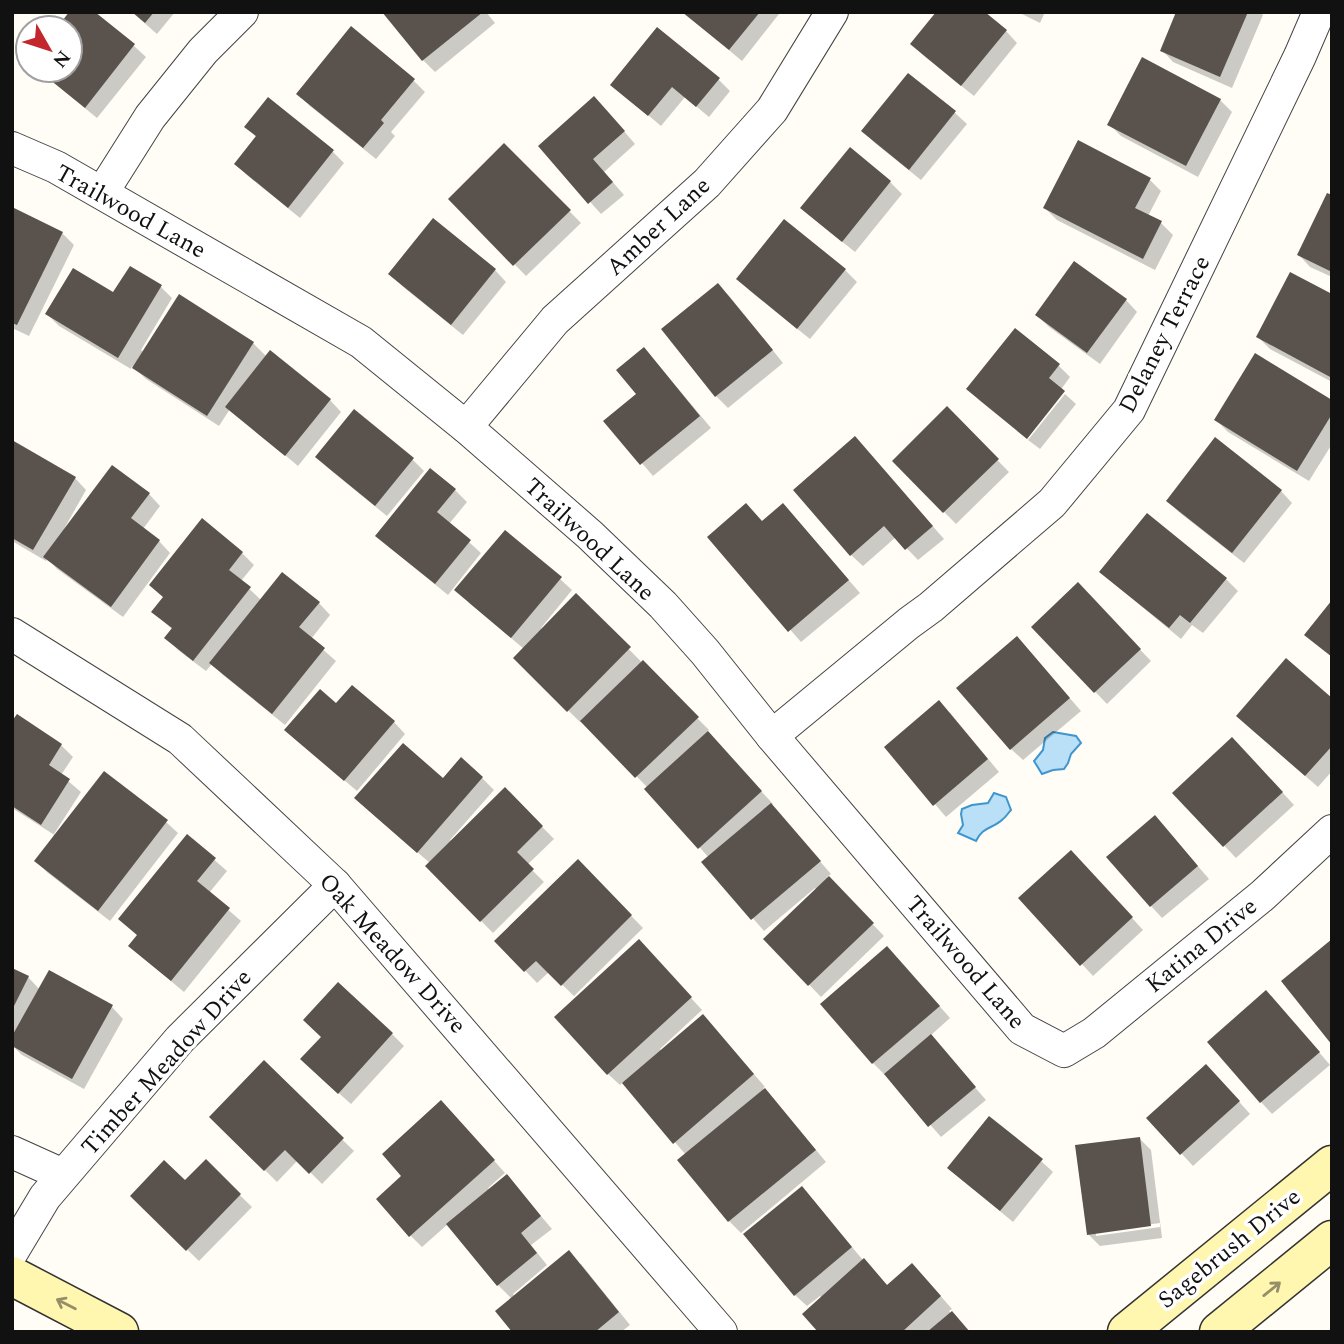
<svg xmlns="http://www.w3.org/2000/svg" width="1344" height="1344" font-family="Spectral,serif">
  <rect width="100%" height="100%" fill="#fffdf5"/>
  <!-- water -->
  <g fill="#b9e0f7" stroke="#3f96cf" stroke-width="2">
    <polygon points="1053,732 1076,736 1081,743 1071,754 1068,763 1064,769 1053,770 1042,774 1034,761 1043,750 1045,738"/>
    <path d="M994,793L1006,797L1011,810C1008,813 1006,817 1003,819C993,829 983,826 976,841L958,833L963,825L961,814L962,809L972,805L988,803Z"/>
  </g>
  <!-- shadow -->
  <g fill="#0003" fill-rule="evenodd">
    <polygon points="93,12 134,46 146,57 97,118 38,70 70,70 70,28 59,28"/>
    <polygon points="132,12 175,12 157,34"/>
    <polygon points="384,12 486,12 495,23 435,72 423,60"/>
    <polygon points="683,12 777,12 779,14 742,61"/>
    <polygon points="1018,12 1045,12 1040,23"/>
    <polygon points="1178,12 1260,12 1263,15 1232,88 1173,62 1162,50"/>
    <polygon points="1006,31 1017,43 974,96 924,56 912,44"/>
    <polygon points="909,75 955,113 967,124 921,180 875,143 863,131"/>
    <polygon points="718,79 730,91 709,117 685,97 661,126 613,85"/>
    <polygon points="413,80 425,92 391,132 395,136 376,159 310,106 298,94"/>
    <polygon points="268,99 333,152 344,163 300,218 248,176 236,164 257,138 246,126"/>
    <polygon points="1220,100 1232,112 1198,177 1121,136 1109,124"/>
    <polygon points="606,110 635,144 604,172 624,195 601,214 540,146"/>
    <polygon points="504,145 581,223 526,276 450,199"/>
    <polygon points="850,149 890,182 902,194 855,252 814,219"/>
    <polygon points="1149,179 1161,191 1148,216 1161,223 1173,235 1155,270 1057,220 1045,208"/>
    <polygon points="1332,197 1332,277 1310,267 1299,255"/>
    <polygon points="12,209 62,233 74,245 29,336 12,328"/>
    <polygon points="495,270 506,282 463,335 402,286 390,274"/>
    <polygon points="845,270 857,282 810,339 750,291 738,279"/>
    <polygon points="718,285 730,297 783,363 728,408 716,396"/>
    <polygon points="160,286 172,298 141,350 144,352 253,343 267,357 330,400 341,412 298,466 230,409 219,426 146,379 132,366 131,369 59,326 47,314 114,295"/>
    <polygon points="1332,296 1332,382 1270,349 1258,337"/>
    <polygon points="1126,300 1137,312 1100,364 1049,327 1037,315"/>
    <polygon points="644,349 655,361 711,428 653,476 606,421 638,394"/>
    <polygon points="1059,366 1070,377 1026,438 980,401 968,389"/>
    <polygon points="1065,394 1076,404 1040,449 1028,440"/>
    <polygon points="1332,402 1332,444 1309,481 1228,432 1216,420"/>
    <polygon points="947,409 1009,472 956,524 894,461"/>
    <polygon points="12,442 75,478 86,490 64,529 66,530 149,494 160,506 143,529 159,541 170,553 123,617 57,569 47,558 46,561 12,541"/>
    <polygon points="866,450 944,539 918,560 896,537 863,566 851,555"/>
    <polygon points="317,457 412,459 424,471 387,516 329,469"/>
    <polygon points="455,490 467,502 449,524 481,553 448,595 389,547"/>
    <polygon points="1281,491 1292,503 1244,563 1180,513 1168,501"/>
    <polygon points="794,517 860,593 801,642 709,537 762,523"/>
    <polygon points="242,553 254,565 241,581 261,600 319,603 330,615 311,639 336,661 285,725 223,675 212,664 206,671 178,650 167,638 173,630 153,612"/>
    <polygon points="560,579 572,590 541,628 543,630 576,596 709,730 707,732 773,804 771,805 831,874 827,877 884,936 821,997 765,939 817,890 815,888 764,931 704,862 709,858 648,788 582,721 580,722 515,658 524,649 468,602"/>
    <polygon points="1226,579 1238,591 1203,633 1192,625 1181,639 1113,583"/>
    <polygon points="1078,585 1151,661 1107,704 1033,627"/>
    <polygon points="1028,650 1081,711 1023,760 1011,749"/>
    <polygon points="1332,700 1332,771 1318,787 1250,728"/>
    <polygon points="939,702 951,714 999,772 946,817 886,747"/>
    <polygon points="336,705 394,722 405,734 357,791 298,741"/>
    <polygon points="17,716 61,745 73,757 61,775 81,792 54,834 56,835 166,822 178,833 110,921 48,873 36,861 56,836 12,808 12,724"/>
    <polygon points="1244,751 1294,805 1236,858 1174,793"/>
    <polygon points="482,778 494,790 450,840 452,842 505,789 554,839 527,865 544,882 493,933 427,866 430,863 368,810 443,780"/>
    <polygon points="1166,829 1209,879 1162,918 1151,906"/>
    <polygon points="187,836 227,871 209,893 241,921 184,992 142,957 130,946 138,936 120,919"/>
    <polygon points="578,861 643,928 574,996 549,972 537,983 497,941"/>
    <polygon points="1083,864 1143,930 1093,976 1021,898"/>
    <polygon points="650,953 702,1010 660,1049 662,1051 714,1028 765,1087 763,1088 776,1102 826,1162 741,1233 729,1221 679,1161 686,1155 623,1082 620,1085 608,1074"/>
    <polygon points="899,960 950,1018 930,1036 986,1100 941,1137 886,1074 885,1075 873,1063 822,1004"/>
    <polygon points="12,970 28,977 40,990 112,1007 123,1019 84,1089 22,1055 12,1045"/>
    <polygon points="1278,1004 1330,1065 1272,1114 1261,1102"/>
    <polygon points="392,1034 404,1046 351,1104 314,1071 323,1037"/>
    <polygon points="264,1063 354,1151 322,1184 298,1160 277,1182 211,1117"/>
    <polygon points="1218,1078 1250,1114 1193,1166 1149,1118"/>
    <polygon points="453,1114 505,1173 488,1188 490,1190 518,1189 552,1229 531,1245 547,1265 513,1294 515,1297 581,1264 630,1325 621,1332 514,1332 512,1299 498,1285 448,1224 422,1247 410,1235 404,1176"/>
    <path d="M1139,1138L1151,1150L1162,1238L1100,1246L1089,1235ZM1160,1223V1227L1096,1236V1232Z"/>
    <polygon points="1041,1161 1053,1172 1013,1222 961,1179 949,1168"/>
    <polygon points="206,1162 252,1207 199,1261 132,1196 185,1182"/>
    <polygon points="813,1200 862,1259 888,1286 924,1277 952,1309 949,1311 969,1332 820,1332 822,1298 820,1296 807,1306 795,1295"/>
  </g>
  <!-- building -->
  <g fill="#5a524d">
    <polygon points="69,12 95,12 135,44 85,108 38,70 70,70 70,28 57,28"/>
    <polygon points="132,12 154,12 145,23"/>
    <polygon points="382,12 483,12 422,61"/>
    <polygon points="682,12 760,12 729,50"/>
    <polygon points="936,12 985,12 1007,30 961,86 910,44"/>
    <polygon points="1176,12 1248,12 1220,77 1160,51"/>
    <polygon points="351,26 415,79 381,120 384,123 363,148 296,94"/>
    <polygon points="657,27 720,78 696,107 672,87 648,116 610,85"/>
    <polygon points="1142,57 1221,99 1186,166 1107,125"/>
    <polygon points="908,73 956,111 909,170 861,131"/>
    <polygon points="594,96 625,131 593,159 613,182 588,204 538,146"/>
    <polygon points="268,97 334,150 288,208 234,164 256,136 244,127"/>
    <polygon points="1078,140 1151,178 1135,208 1162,221 1143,259 1043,208"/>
    <polygon points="504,143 571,210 513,266 448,199"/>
    <polygon points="850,147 891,181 842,242 800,208"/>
    <polygon points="1327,193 1332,195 1332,272 1297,255"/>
    <polygon points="12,207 63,232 17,325 12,323"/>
    <polygon points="433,218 496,269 451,325 388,274"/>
    <polygon points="784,219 846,269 797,329 736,279"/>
    <polygon points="1074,261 1127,299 1087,353 1035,315"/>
    <polygon points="130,266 162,285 118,358 45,314 73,268 113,292"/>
    <polygon points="1290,272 1332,294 1332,378 1256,337"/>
    <polygon points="718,283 773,350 715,397 661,329"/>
    <polygon points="179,294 254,342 207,416 132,368"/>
    <polygon points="1015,328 1060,364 1049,378 1065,391 1027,439 966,389"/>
    <polygon points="644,347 700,416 640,465 603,421 636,394 616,370"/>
    <polygon points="270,350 331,399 285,456 225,407"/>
    <polygon points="1255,353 1332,400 1332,414 1297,471 1214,420"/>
    <polygon points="947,406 999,459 943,513 892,461"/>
    <polygon points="354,409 414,458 375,506 315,457"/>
    <polygon points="855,436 933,526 905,550 884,526 850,556 793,490"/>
    <polygon points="1215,437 1282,490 1232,553 1166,501"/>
    <polygon points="12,440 76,477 33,550 12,538"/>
    <polygon points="112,465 150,493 131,518 160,540 111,607 43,557"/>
    <polygon points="430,468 456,489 437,512 471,540 435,584 375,536"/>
    <polygon points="746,503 762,521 783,503 849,580 788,632 707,537"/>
    <polygon points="1147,513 1227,578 1190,623 1180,615 1169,628 1099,572"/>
    <polygon points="202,518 243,552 229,570 251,587 193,661 164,638 172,628 151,612 163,597 149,585"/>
    <polygon points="505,530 562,577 511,638 454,590"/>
    <polygon points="282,572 320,602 299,627 325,648 272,714 209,663"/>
    <polygon points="1078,582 1141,649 1094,693 1031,627"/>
    <polygon points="576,593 631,647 567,712 513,658"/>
    <polygon points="1332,600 1332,657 1304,635"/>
    <polygon points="1017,636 1070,698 1010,750 956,688"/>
    <polygon points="1286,658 1332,698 1332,746 1305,776 1236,716"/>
    <polygon points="643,660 699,717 635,778 580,721"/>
    <polygon points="352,685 395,721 344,781 284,730 320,689 336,703"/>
    <polygon points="939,700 988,759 933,806 884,747"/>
    <polygon points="17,714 62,744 49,765 70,779 41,825 12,806 12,721"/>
    <polygon points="708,731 762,791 698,849 644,789"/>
    <polygon points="1232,737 1283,792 1223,847 1172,793"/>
    <polygon points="403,743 443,778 461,757 483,777 417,853 354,798"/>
    <polygon points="104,771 168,820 98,911 34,861"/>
    <polygon points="505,787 543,826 517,852 534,869 480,922 425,866"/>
    <polygon points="771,803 821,861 751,920 701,862"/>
    <polygon points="1155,815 1198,866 1150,907 1106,857"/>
    <polygon points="187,834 216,858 197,881 230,908 171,981 128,946 137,935 118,919"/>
    <polygon points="1071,850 1133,917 1080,966 1018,898"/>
    <polygon points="578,859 632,915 561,986 536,961 524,972 494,941"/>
    <polygon points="829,876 874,923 808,986 763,939"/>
    <polygon points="639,939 692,997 607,1075 554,1017"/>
    <polygon points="1332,939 1332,1045 1281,981"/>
    <polygon points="887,946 940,1006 872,1064 820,1004"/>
    <polygon points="12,968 29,976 12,1010"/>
    <polygon points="49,970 113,1005 72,1079 12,1046 12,1036"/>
    <polygon points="338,982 393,1033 338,1094 300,1059 321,1037 303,1020"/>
    <polygon points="1266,990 1320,1052 1260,1103 1207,1042"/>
    <polygon points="703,1014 754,1074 673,1144 622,1083"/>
    <polygon points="931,1034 976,1087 928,1127 884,1074"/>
    <polygon points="264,1060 344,1138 309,1174 285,1150 264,1171 209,1117"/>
    <polygon points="1206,1064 1240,1101 1180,1155 1146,1118"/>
    <polygon points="765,1088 816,1150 728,1222 677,1160"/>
    <polygon points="441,1100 495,1160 409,1237 376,1199 401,1176 382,1154"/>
    <polygon points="989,1116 1043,1159 1000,1211 947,1168"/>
    <polygon points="1140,1137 1151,1226 1087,1235 1075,1145"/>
    <polygon points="206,1159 241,1194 186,1251 130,1196 164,1160 185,1180"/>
    <polygon points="507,1174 541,1216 521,1233 537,1253 497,1286 446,1224"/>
    <polygon points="802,1186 852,1247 794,1296 743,1234"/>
    <polygon points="569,1250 619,1312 595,1332 512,1332 495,1311"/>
    <polygon points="864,1258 887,1285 912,1263 941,1296 902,1332 818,1332 802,1314"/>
    <polygon points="952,1311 970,1332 927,1332"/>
  </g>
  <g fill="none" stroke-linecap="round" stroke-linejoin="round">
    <!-- street casing -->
    <g stroke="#444" stroke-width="34">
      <g id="street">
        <polyline points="12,148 56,167 361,342 466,427 590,535 663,605 705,652 772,736 1022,1029 1064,1051 1094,1033 1262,896 1332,831"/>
        <polyline points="102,193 150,117 203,51 242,12"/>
        <polyline points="466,427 555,320 707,183 772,110 832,12"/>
        <polyline points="12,634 180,739 335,885 721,1332"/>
        <polyline points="772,736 909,623 931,607 1052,503 1129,410 1300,56 1319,12"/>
        <polyline points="12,1152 63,1175"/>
        <polyline points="12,1252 45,1197 180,1039 335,885"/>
      </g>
    </g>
    <!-- secondary casing -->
    <g stroke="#333" stroke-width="41">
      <g id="secondary">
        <polyline points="12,1276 119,1332"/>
        <polyline points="1127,1332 1332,1165"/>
        <polyline points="1219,1332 1332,1240"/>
      </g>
    </g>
    <!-- street -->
    <use href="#street" stroke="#fff" stroke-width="32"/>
    <!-- secondary -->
    <use href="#secondary" stroke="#fff6b0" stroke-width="38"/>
  </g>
  <!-- one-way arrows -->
  <defs><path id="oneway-shaft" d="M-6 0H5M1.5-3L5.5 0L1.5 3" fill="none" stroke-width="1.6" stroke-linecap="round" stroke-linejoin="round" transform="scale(1.75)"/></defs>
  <g stroke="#948f68">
    <use href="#oneway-shaft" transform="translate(1272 1289) rotate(-39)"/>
    <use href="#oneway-shaft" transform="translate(66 1304) rotate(-153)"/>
  </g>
  <g text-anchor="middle" stroke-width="7" stroke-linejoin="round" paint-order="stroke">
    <!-- street labels -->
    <g font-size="24" fill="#111" stroke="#fff">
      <text transform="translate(131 211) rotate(29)" y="8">Trailwood Lane</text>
      <text transform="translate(658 226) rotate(-43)" y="8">Amber Lane</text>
      <text transform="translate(1164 334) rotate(-63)" y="8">Delaney Terrace</text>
      <text transform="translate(590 539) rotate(43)" y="8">Trailwood Lane</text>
      <text transform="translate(1201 945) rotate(-39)" y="8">Katina Drive</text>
      <text transform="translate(393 953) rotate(48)" y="8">Oak Meadow Drive</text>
      <text transform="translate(966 962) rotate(49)" y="8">Trailwood Lane</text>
      <text transform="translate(166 1062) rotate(-48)" y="8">Timber Meadow Drive</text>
      <text transform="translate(1229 1248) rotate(-39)" y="8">Sagebrush Drive</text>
    </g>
  </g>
  <!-- border -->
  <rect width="1344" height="1344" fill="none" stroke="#111111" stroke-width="28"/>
  <!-- north arrow -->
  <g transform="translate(49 49) rotate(129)"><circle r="33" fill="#ffffff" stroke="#a0a0a0" stroke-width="2"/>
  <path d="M0-5L12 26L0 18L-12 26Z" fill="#c4262e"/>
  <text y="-10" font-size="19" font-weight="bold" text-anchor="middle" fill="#111111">N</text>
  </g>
</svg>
